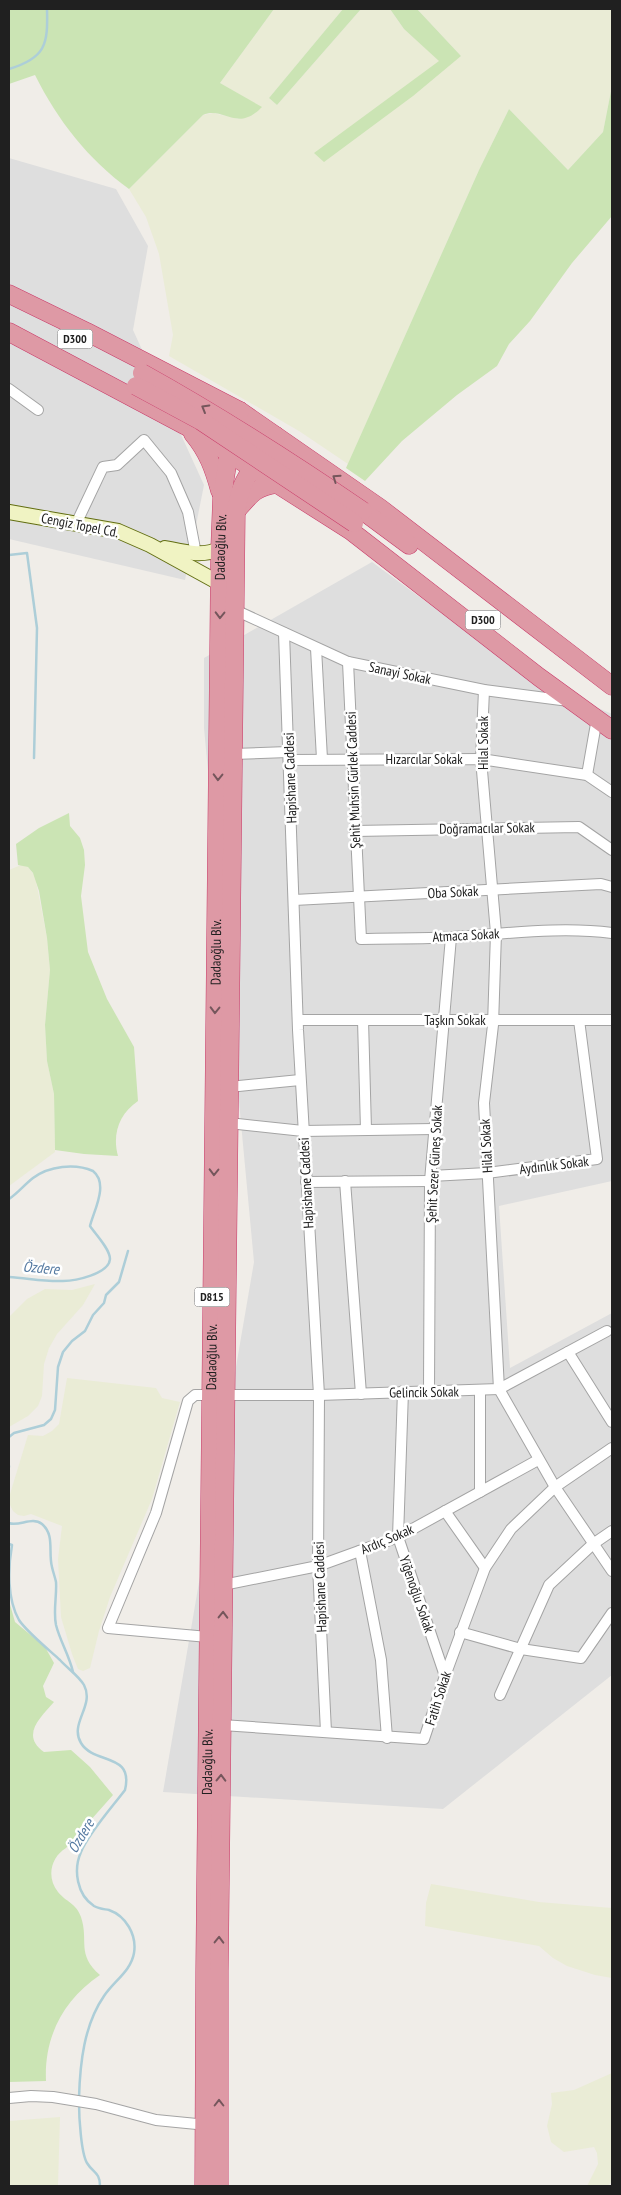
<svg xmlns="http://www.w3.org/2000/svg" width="621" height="2195" font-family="'PT Sans Narrow',sans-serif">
  <rect width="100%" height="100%" fill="#f0ede8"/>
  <!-- residential -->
  <g fill="#dedede">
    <polygon points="9,158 116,189 148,246 133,330 204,485 185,580 9,539"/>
    <polygon points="372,562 533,680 612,714 612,1181 499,1206 510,1368 612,1313 612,1675 443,1809 163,1792 254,1262 204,728 204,658"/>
  </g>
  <!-- farmland -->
  <g fill="#eaecd6">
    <polygon points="274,9 343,9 269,98 277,105 361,9 390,9 404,29 440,61 315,153 461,56 417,9 612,9 612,86 603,132 568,170 509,109 479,170 348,464 299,431 169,356 173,335 159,254 146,217 129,189 203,115 213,113 239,119 254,114 261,107 220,83"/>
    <polygon points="21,865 28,867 35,876 47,938 50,970 45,1025 47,1061 54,1094 55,1152 9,1186 9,870"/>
    <polygon points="95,1284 83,1305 57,1334 49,1348 44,1364 42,1396 38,1406 28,1416 9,1427 9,1317 27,1299 45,1289 72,1290"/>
    <polygon points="67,1378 156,1388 162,1398 180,1402 152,1499 110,1597 99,1631 90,1668 83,1671 78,1669 72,1654 61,1617 58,1559 62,1526 31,1514 24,1516 18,1515 13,1511 10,1505 10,1494 28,1435 43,1436 52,1431 59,1424"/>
    <polygon points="431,1884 539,1902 612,1908 612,1978 595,1975 567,1966 553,1958 539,1946 425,1926 426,1903"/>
    <polygon points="612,2073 612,2182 607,2186 587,2186 598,2164 597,2153 594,2147 564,2152 551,2142 547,2126 552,2104 551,2093 574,2090"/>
    <polygon points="60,2117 58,2186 9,2186 9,2121"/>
  </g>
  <!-- grass -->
  <g fill="#cbe4b4">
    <path d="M9,9H274L220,83L262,107C237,133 223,106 203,115L129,189C88,159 58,121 35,75L9,84Z"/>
    <polygon points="343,9 361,9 277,105 269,98"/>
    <polygon points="390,9 417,9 461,56 413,96 324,162 314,153 439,61 404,29"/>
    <polygon points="612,86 612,216 572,263 530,321 509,344 497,366 457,395 402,441 365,481 346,468 479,170 509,109 568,170 603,132"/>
    <path d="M69,813L70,826L80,838L84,850L85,865L81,896L88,952L107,999L134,1047L138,1101C119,1114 112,1134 118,1156L84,1154L55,1150L54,1094L47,1061L45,1025L50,970L47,938L39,891L33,873L28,867L18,865L16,844L39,828Z"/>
    <path d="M9,1601L15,1622L45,1647L54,1663L43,1686L46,1697L54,1702C41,1717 20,1735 44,1752L71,1750L90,1767L113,1795L66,1848C51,1857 46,1877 58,1892C66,1902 76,1903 81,1917C89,1941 76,1954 100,1975C63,2000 44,2037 46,2081L9,2082Z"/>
  </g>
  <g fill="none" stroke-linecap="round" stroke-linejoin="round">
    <!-- stream -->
    <g stroke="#adced8" stroke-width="2.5">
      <path d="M9,69C46,58 48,44 47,9"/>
      <polyline points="9,555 27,553 37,628 34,758"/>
      <path d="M9,1199C18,1193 24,1185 33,1178C49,1166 75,1163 93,1171C109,1184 94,1210 90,1226C96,1235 110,1249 110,1259C109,1274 75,1281 63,1281C45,1282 27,1278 9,1277"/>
      <polyline points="9,1437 14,1433 44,1425 51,1419 55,1410 58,1367 63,1352 72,1341 85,1331 93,1315 104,1303 106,1295 119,1282 128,1251"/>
      <polyline points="9,1466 9,1467"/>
      <path d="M9,1523C19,1527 32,1516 42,1524C55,1535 48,1552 52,1567C53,1572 55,1577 56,1582C57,1596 53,1611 56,1625C60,1641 69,1655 73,1672"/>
      <path d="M9,1544L12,1545C8,1568 7,1599 19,1620C26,1631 49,1650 60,1660C67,1668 79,1676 84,1685C95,1706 69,1723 81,1743C94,1765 134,1752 125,1790C113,1806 88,1834 81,1852C73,1870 77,1895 94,1906C99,1909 104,1909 109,1910C126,1916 137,1935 134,1953C131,1971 114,1981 104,1996C84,2025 80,2063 79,2098"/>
      <path d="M79,2103C79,2116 81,2153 87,2163C93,2173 100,2172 100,2186"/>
    </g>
    <!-- street casing -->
    <g stroke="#a4a4a4" stroke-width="12">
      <g id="street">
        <polyline points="9,389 38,410"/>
        <polyline points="76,524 103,467 117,465 144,440 171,473 188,512 196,554"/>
        <polyline points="235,610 348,662 484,690 569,701"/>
        <polyline points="284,633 298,1030 319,1395 318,1566 326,1732"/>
        <polyline points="316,648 322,759"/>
        <path d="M348,662L361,939C391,938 422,939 453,937C505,934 560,926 612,933"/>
        <polyline points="484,690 481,759 496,933 493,1025 484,1103 499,1389 555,1487 612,1571"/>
        <polyline points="233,754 288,752"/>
        <polyline points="290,760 481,759 587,775 612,792"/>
        <polyline points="587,775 597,718"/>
        <polyline points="355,831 579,827 612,850"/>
        <polyline points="294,900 601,884 612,887"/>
        <polyline points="298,1020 612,1020"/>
        <polyline points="363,1020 366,1130"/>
        <polyline points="229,1087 300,1080"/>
        <polyline points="229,1123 303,1131 434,1129"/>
        <polyline points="431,1176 487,1173 597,1159 579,1020"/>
        <polyline points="345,1181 361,1394"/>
        <polyline points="306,1182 430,1181"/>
        <polyline points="568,1352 612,1422"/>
        <polyline points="429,1390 430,1181 451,937"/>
        <polyline points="403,1391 398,1537 445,1676"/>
        <polyline points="480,1391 480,1492"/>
        <polyline points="226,1395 319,1395 499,1389 607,1331"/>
        <polyline points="445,1511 485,1568"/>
        <polyline points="360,1551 381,1660 387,1738"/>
        <polyline points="223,1585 318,1566 398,1537 538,1460"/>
        <polyline points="460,1632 521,1649 581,1658 612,1613"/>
        <polyline points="208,1637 108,1628 156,1513 188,1401 195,1395 211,1395"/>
        <polyline points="500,1695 549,1585 593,1544 612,1531"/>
        <polyline points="222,1725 424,1739 445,1676 485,1568 511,1529 555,1487 612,1448"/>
        <polyline points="9,2098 31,2096 53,2097 96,2104 156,2120 207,2125"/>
      </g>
    </g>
    <!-- secondary casing -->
    <g stroke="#626e11" stroke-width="16">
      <g id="secondary">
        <polyline points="9,512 118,531 150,545 221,584"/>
        <path d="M165,548C185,552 201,557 220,549"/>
      </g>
    </g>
    <!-- highway casing -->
    <g stroke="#c93a69" stroke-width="19">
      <g id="highway">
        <polyline points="9,294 87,332 240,411 380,508 612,686"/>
        <polyline points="9,332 186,426 351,531 539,677 612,730"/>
        <path d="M193,434C208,452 214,469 220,491"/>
        <path d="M238,509C251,494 257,486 277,484"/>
        <polyline points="363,511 409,545"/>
        <path id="s1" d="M204,2186L205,1969L220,549L222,497L229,453L230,430L240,411"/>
        <path d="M219,2186V1972L236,511C238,503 239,494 242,487C249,468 266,453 276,436"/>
      </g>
    </g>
    <!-- street -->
    <use href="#street" stroke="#fff" stroke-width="10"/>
    <!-- secondary -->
    <use href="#secondary" stroke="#f0f3c3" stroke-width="14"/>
    <!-- highway -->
    <use href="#highway" stroke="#de99a5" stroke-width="18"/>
    <!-- highway-bridge casing -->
    <g stroke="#c93a69" stroke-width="19" stroke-linecap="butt">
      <g id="highway-bridge">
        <path d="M142,373C218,415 291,462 363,511"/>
        <polyline points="136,386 201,421 354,523"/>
      </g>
    </g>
    <!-- highway-bridge -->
    <use href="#highway-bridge" stroke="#de99a5" stroke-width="18"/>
  </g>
  <!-- one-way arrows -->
  <defs><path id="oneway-chevron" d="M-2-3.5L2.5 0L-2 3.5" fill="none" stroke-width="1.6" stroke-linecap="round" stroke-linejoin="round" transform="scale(1.25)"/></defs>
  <g stroke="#75565c">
    <use href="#oneway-chevron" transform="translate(205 408) rotate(-150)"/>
    <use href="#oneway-chevron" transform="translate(336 478) rotate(-145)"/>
    <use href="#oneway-chevron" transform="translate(220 615) rotate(91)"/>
    <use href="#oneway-chevron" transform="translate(218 777) rotate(91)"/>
    <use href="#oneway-chevron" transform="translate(215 1010) rotate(91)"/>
    <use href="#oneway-chevron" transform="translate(214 1172) rotate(91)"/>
    <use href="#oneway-chevron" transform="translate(223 1615) rotate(-89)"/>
    <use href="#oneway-chevron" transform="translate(221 1778) rotate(-89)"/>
    <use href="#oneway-chevron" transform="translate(219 1940) rotate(-89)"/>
    <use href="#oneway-chevron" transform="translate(219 2103) rotate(-90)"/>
  </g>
  <g text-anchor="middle" stroke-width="5" stroke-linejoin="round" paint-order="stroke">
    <!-- shield labels -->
    <g fill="#fff" stroke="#636363" stroke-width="1">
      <rect x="57.5" y="329.5" width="35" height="19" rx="4"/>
      <rect x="465.5" y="610.5" width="35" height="19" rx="4"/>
      <rect x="194.5" y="1287.5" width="35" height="19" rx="4"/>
    </g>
    <g font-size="12" font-weight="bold" fill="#202020">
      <text x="75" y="343">D300</text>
      <text x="483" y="624">D300</text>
      <text x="212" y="1301">D815</text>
    </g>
    <!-- street labels -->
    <g font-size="14" fill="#202020" stroke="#fff">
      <text transform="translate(80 525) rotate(11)" y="5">Cengiz Topel Cd.</text>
      <text dy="5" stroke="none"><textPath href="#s1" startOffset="1639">Dadaoğlu Blv.</textPath></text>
      <text transform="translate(400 673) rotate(12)" y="5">Sanayi Sokak</text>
      <text transform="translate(483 743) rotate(-90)" y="5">Hilal Sokak</text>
      <text x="424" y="764">Hızarcılar Sokak</text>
      <text transform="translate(290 778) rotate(-92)" y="5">Hapishane Caddesi</text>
      <text transform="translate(353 780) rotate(-92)" y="5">Şehit Muhsin Gürlek Caddesi</text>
      <text transform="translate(487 828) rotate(-1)" y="5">Doğramacılar Sokak</text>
      <text transform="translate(453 892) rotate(-3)" y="5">Oba Sokak</text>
      <text transform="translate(466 935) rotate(-3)" y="5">Atmaca Sokak</text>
      <text dy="5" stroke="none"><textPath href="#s1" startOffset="1234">Dadaoğlu Blv.</textPath></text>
      <text x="455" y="1025">Taşkın Sokak</text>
      <text transform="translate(486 1146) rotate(-93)" y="5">Hilal Sokak</text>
      <text transform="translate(434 1164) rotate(-87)" y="5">Şehit Sezer Güneş Sokak</text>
      <text transform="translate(554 1165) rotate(-7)" y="5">Aydınlık Sokak</text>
      <text transform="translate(306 1183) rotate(-93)" y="5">Hapishane Caddesi</text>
      <text dy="5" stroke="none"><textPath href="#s1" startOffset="829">Dadaoğlu Blv.</textPath></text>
      <text transform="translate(424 1392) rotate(-1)" y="5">Gelincik Sokak</text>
      <text transform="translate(387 1539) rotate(-23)" y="5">Ardıç Sokak</text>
      <text transform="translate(320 1587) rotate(-92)" y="5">Hapishane Caddesi</text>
      <text transform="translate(417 1594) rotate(71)" y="5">Yiğenoğlu Sokak</text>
      <text transform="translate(438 1698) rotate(-72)" y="5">Fatih Sokak</text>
      <text dy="5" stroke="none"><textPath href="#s1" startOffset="424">Dadaoğlu Blv.</textPath></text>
    </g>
    <!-- water labels -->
    <g font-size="15" font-style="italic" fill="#5378a0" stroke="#fff">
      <text transform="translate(41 1268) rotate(5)" y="5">Özdere</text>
      <text transform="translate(81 1836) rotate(-59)" y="5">Özdere</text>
    </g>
  </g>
  <!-- border -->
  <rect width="621" height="2195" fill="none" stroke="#202020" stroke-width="20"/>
</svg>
